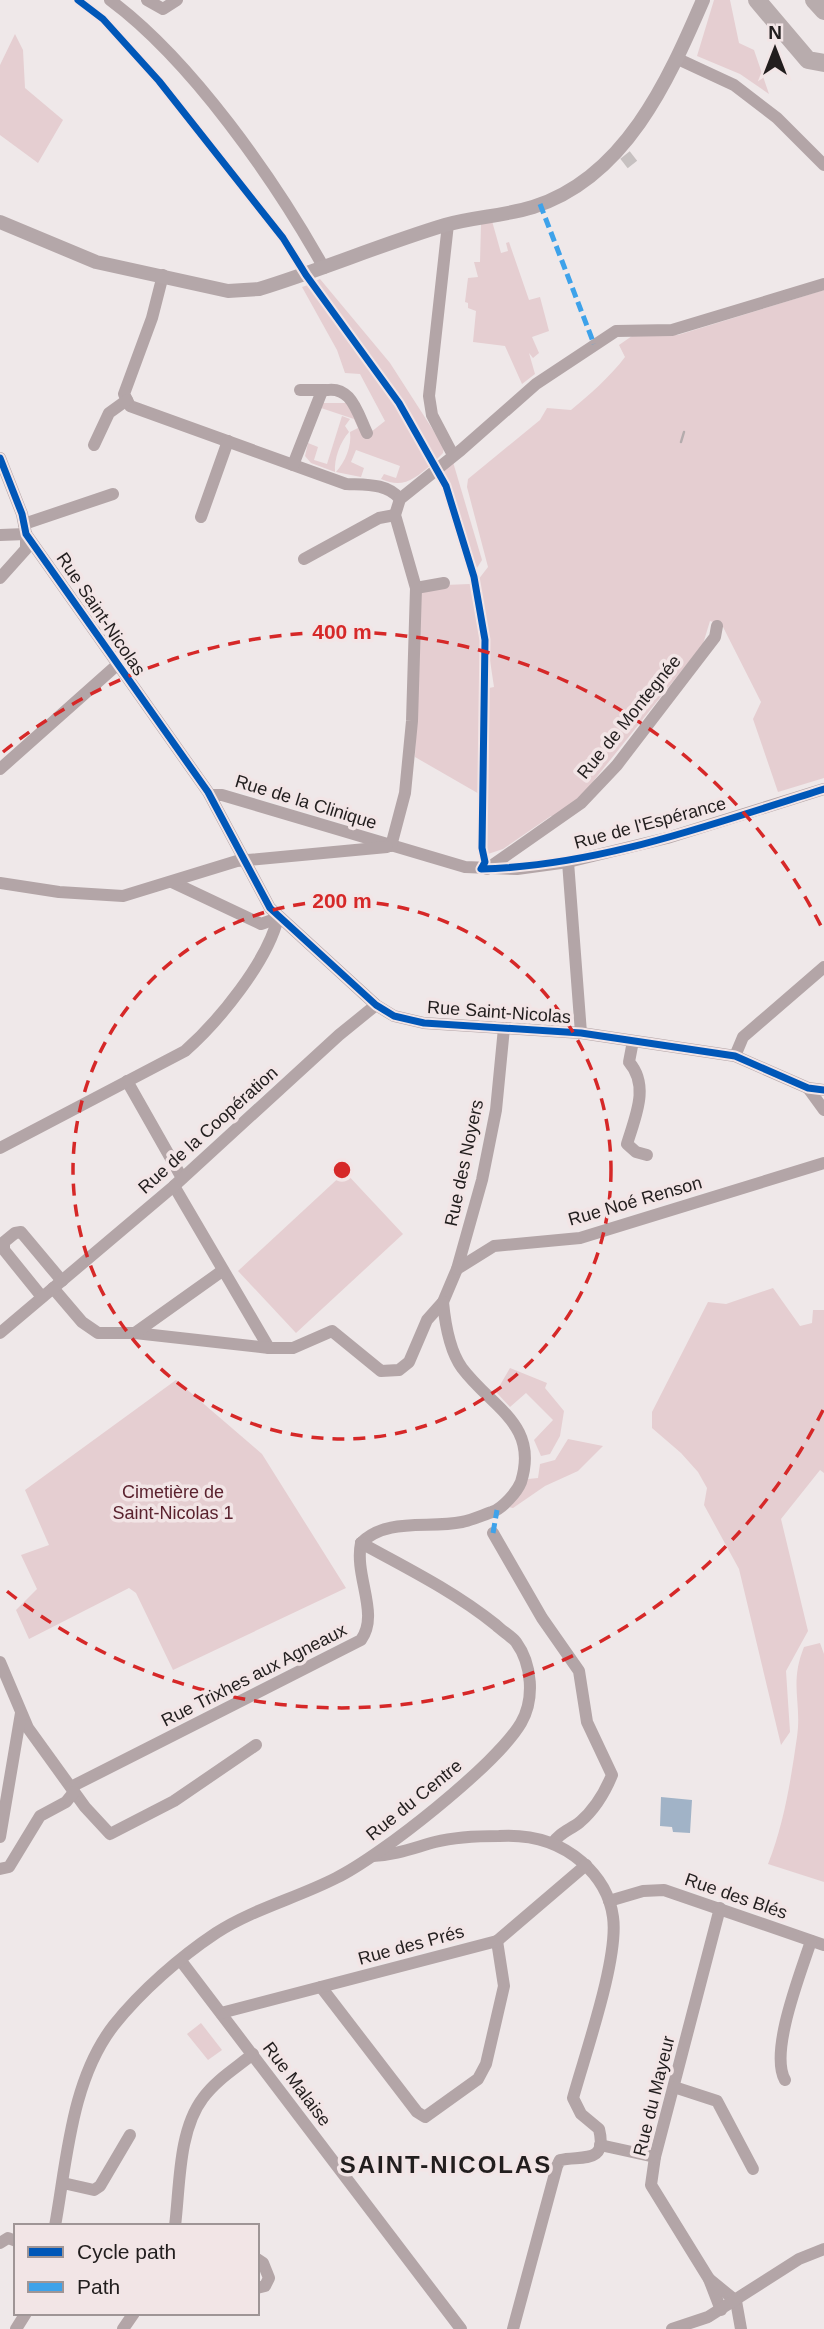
<svg xmlns="http://www.w3.org/2000/svg" width="824" height="2329" font-family="Arial,sans-serif">
  <rect width="100%" height="100%" fill="#efe8e9"/>
  <!-- green -->
  <g fill="#e5ced1">
    <polygon points="714,0 730,0 739,43 754,50 769,94 740,74 697,56"/>
    <polygon points="15,34 23,50 25,88 63,120 38,163 0,135 0,65"/>
    <polygon points="492,221 501,253 508,251 506,243 509,242 529,300 540,297 549,331 532,337 539,353 533,358 529,353 535,374 522,384 505,346 473,342 476,311 468,308 468,303 465,302 468,278 478,277 474,262 480,262 481,224"/>
    <polygon points="320,279 390,363 444,447 443,453 436,460 395,391 313,282"/>
    <path d="M308,285L380,381L431,465C414,479 403,489 381,479L384,474L396,478L400,466L356,450L351,462L364,468L361,477L336,472C345,462 352,446 350,432L358,428L354,419L321,408L323,403H346L371,432L385,421L360,374L345,373L337,350L302,287Z"/>
    <path d="M824,290V778L778,792L753,719L761,702L722,625L710,621L703,644L587,789L559,816H551L503,849L488,854L484,844L489,688L494,687L478,580L488,567L467,487L468,479L540,420L547,408L571,410C589,395 610,377 625,357L619,345L632,336L678,335Z"/>
    <path d="M342,416L350,419L345,426L349,432C340,442 334,459 335,472L311,463L305,456L308,443L318,447L314,460L327,464Z"/>
    <polygon points="453,462 482,560 477,568 442,473"/>
    <polygon points="470,584 482,652 481,795 415,757 421,593 445,585"/>
    <polygon points="345,1172 403,1234 296,1333 238,1271"/>
    <polygon points="773,1288 800,1326 812,1323 813,1310 824,1310 824,1473 820,1470 781,1519 808,1631 786,1671 790,1732 781,1745 739,1569 704,1505 707,1488 698,1472 681,1453 652,1428 652,1412 708,1302 726,1304"/>
    <polygon points="510,1368 547,1383 545,1388 564,1411 560,1436 550,1454 541,1456 534,1440 553,1420 526,1393 510,1407 496,1392"/>
    <polygon points="176,1380 262,1454 346,1588 173,1670 136,1593 129,1588 29,1639 16,1610 37,1589 21,1555 49,1545 25,1490"/>
    <polygon points="568,1439 603,1446 578,1471 545,1486 513,1508 508,1507 528,1479 538,1478 540,1464 555,1460"/>
    <path d="M820,1643L824,1654V1882L768,1864C784,1824 791,1779 797,1737C802,1702 789,1684 804,1647Z"/>
    <polygon points="201,2023 222,2050 208,2060 187,2034"/>
  </g>
  <!-- water -->
  <polygon fill="#a1b3c7" points="661,1797 692,1800 690,1833 673,1832 672,1827 660,1826"/>
  <g fill="none" stroke-linecap="round" stroke-linejoin="round">
    <!-- minor-tunnel -->
    <polyline stroke="#c6c0c0" stroke-width="12" stroke-dasharray="12 6" stroke-linecap="butt" points="625,155 636,169"/>
    <!-- minor -->
    <g stroke="#b3a5a7" stroke-width="12">
      <path d="M110,0C191,60 275,180 324,268"/>
      <polyline points="147,0 163,9 177,0"/>
      <polyline points="678,59 734,85 777,118 824,165"/>
      <polyline points="448,224 429,396 432,415 453,455"/>
      <path d="M163,275L152,318L124,394L130,406L346,484C366,485 387,483 400,499"/>
      <polyline points="300,390 326,390"/>
      <polyline points="94,445 109,413 127,400"/>
      <polyline points="0,458 22,514 26,534 208,792 270,908 376,1005 394,1016 424,1023 581,1033 735,1056 808,1088 824,1090"/>
      <path d="M293,465L322,391C351,383 357,412 367,433"/>
      <polyline points="201,517 228,441"/>
      <polyline points="24,524 113,494"/>
      <polyline points="0,535 26,534"/>
      <polyline points="304,559 379,518 395,515"/>
      <polyline points="0,578 26,549 26,534"/>
      <polyline points="416,588 444,583"/>
      <polyline points="0,769 117,665"/>
      <polyline points="210,795 222,795 465,867 517,869 568,862 667,838 824,789"/>
      <polyline points="391,846 405,793 412,721 416,588 395,515 400,499 461,450 536,384 616,331 672,330 824,284"/>
      <polyline points="568,862 581,1033"/>
      <polyline points="487,869 581,803 617,765 715,637 717,626"/>
      <polyline points="172,882 261,924 278,918"/>
      <polyline points="0,883 59,892 123,896 237,861 387,847"/>
      <path d="M633,1041L629,1062C650,1086 635,1117 627,1144L636,1152L647,1155"/>
      <polyline points="735,1056 743,1037 824,967"/>
      <polyline points="127,1081 182,1178"/>
      <polyline points="808,1088 824,1110"/>
      <path d="M0,1148L185,1051C219,1021 267,962 278,918"/>
      <polyline points="174,1186 269,1348 293,1348 332,1331 381,1371 399,1370 409,1362 427,1320 443,1302 457,1269 482,1180 496,1110 504,1028"/>
      <polyline points="457,1269 494,1246 580,1238 824,1163"/>
      <polyline points="53,1288 82,1322 98,1333 135,1333 269,1348"/>
      <polyline points="42,1297 4,1250 4,1242 15,1233 21,1232 62,1281"/>
      <polyline points="0,1333 174,1186 339,1035 376,1005"/>
      <polyline points="135,1333 222,1271"/>
      <path d="M493,1533L542,1618L579,1671L587,1722L612,1775C605,1792 594,1810 580,1822C570,1830 560,1832 553,1843"/>
      <path d="M361,1543C387,1517 428,1529 462,1522C472,1520 483,1515 492,1512C503,1508 517,1492 521,1482C539,1424 492,1408 462,1368C449,1350 445,1323 443,1302"/>
      <polyline points="0,1662 28,1728 85,1807 110,1834 174,1801 256,1745"/>
      <path d="M71,1787L361,1640C380,1614 354,1576 361,1543"/>
      <polyline points="0,1837 21,1713"/>
      <path d="M373,1856C396,1855 413,1848 435,1842C455,1837 479,1836 499,1836C531,1834 558,1841 582,1862C598,1876 610,1895 613,1917C619,1958 585,2054 573,2098L581,2114L599,2129C608,2165 581,2155 560,2160L557,2166L513,2329"/>
      <polyline points="0,1869 9,1867 40,1816 66,1802 74,1792"/>
      <polyline points="609,1901 643,1891 664,1890 824,1945"/>
      <polyline points="720,1908 655,2157 651,2185 709,2279 721,2310"/>
      <polyline points="181,1961 461,2329"/>
      <polyline points="321,1987 417,2112 425,2117 478,2079 486,2064 504,1986 497,1941"/>
      <polyline points="221,2013 497,1941 586,1865"/>
      <path d="M785,2080C769,2052 801,1972 811,1941"/>
      <polyline points="674,2087 717,2101 753,2169"/>
      <polyline points="600,2145 655,2157"/>
      <polyline points="63,2183 94,2190 100,2186 130,2135"/>
      <path d="M55,2226C67,2160 71,2080 114,2025C141,1991 180,1957 216,1933C253,1909 297,1898 336,1878C381,1856 497,1764 521,1723C535,1699 532,1664 516,1642C511,1636 502,1631 496,1625C455,1592 407,1568 361,1543"/>
      <path d="M175,2226C180,2186 178,2131 203,2098C216,2080 236,2068 253,2054"/>
      <polyline points="0,2243 8,2238 16,2241"/>
      <polyline points="257,2259 263,2263 269,2278 265,2286 257,2288"/>
      <polyline points="709,2279 736,2301 741,2329"/>
      <polyline points="16,2329 26,2313"/>
      <polyline points="123,2329 134,2313"/>
      <polyline points="672,2329 708,2317 799,2259 824,2249"/>
    </g>
    <!-- major -->
    <path stroke="#b4a7a9" stroke-width="14" d="M0,222L96,262L228,291L259,289C321,270 382,244 445,225C473,217 504,216 533,207C625,178 668,81 703,0"/>
    <!-- highway -->
    <g stroke="#b8acad" stroke-width="18">
      <polyline points="757,0 808,60 824,63"/>
      <polyline points="814,0 824,11"/>
    </g>
    <!-- rail -->
    <polyline stroke="#b4acad" stroke-width="2.5" points="681,442 684,432"/>
    <!-- quiet -->
    <g stroke="#3ea2ea" stroke-width="5" stroke-dasharray="10 5" stroke-linecap="butt">
      <polyline points="540,204 594,344"/>
      <polyline points="493,1533 497,1510"/>
    </g>
    <!-- cycleway casing -->
    <g stroke="#f2e5e6" stroke-width="11">
      <g id="cycleway">
        <path d="M78,0L103,19L159,81L283,238L306,275L399,403L446,486L474,577L485,640L482,848L485,862L481,869C599,866 712,824 824,789"/>
        <polyline points="0,458 22,514 26,534 208,792 270,908 376,1005 394,1016 424,1023 581,1033 735,1056 808,1088 824,1090"/>
      </g>
    </g>
    <!-- cycleway -->
    <use href="#cycleway" stroke="#0057b8" stroke-width="7"/>
  </g>
  <!-- distance rings -->
  <g fill="none" stroke="#d62828" stroke-width="3.5" stroke-dasharray="12 9">
    <circle cx="342" cy="1170" r="269"/>
    <path d="M823 1410A538 538 0 0 1 3 1588M3 752A538 538 0 0 1 823 930"/>
  </g>
  <g text-anchor="middle" stroke-width="7" stroke-linejoin="round" paint-order="stroke">
    <!-- street labels -->
    <g font-size="18" fill="#221e1e" stroke="#f2e5e6">
      <text transform="translate(101 614) rotate(56)" y="6">Rue Saint-Nicolas</text>
      <text transform="translate(629 717) rotate(-51)" y="6">Rue de Montegnée</text>
      <text transform="translate(306 802) rotate(17)" y="6">Rue de la Clinique</text>
      <text transform="translate(650 823) rotate(-15)" y="6">Rue de l'Espérance</text>
      <text transform="translate(499 1012) rotate(4)" y="6">Rue Saint-Nicolas</text>
      <text transform="translate(208 1130) rotate(-42)" y="6">Rue de la Coopération</text>
      <text transform="translate(464 1163) rotate(-78)" y="6">Rue des Noyers</text>
      <text transform="translate(635 1201) rotate(-16)" y="6">Rue Noé Renson</text>
      <text transform="translate(254 1675) rotate(-27)" y="6">Rue Trixhes aux Agneaux</text>
      <text transform="translate(414 1800) rotate(-39)" y="6">Rue du Centre</text>
      <text transform="translate(736 1896) rotate(19)" y="6">Rue des Blés</text>
      <text transform="translate(411 1945) rotate(-15)" y="6">Rue des Prés</text>
      <text transform="translate(297 2084) rotate(53)" y="6">Rue Malaise</text>
      <text transform="translate(654 2096) rotate(-76)" y="6">Rue du Mayeur</text>
    </g>
    <!-- park labels -->
    <g font-size="18" fill="#5a222e" stroke="#f2e5e6">
      <text x="173" y="1498">Cimetière de<tspan x="173" dy="21">Saint-Nicolas 1</tspan></text>
    </g>
    <!-- district labels -->
    <g font-size="24" font-weight="bold" letter-spacing="2" fill="#221e1e" stroke="#f2e5e6">
      <text x="446" y="2173">SAINT-NICOLAS</text>
    </g>
  </g>
  <circle cx="342" cy="1170" r="10" fill="#d62828" stroke="#f2e5e6" stroke-width="3.5"/>
  <g font-size="21" text-anchor="middle" font-weight="bold" fill="#d62828" stroke="#f2e5e6" stroke-width="7" stroke-linejoin="round" paint-order="stroke">
    <text x="342" y="639">400 m</text>
    <text x="342" y="908">200 m</text>
  </g>
  <!-- legend -->
  <rect x="14" y="2224" width="245" height="91" fill="#f2e5e6" stroke="#9f9596" stroke-width="2"/>
  <rect x="28" y="2247" width="35" height="10" fill="#0057b8" stroke="#9f9596" stroke-width="2"/>
  <text x="77" y="2259" font-size="21" fill="#221e1e">Cycle path</text>
  <rect x="28" y="2282" width="35" height="10" fill="#3ea2ea" stroke="#9f9596" stroke-width="2"/>
  <text x="77" y="2294" font-size="21" fill="#221e1e">Path</text>
  <!-- north arrow -->
  <g transform="translate(775 49)" stroke="#f2e5e6" stroke-width="5" paint-order="stroke">
  <path d="M0-5L12 26L0 18L-12 26Z" fill="#221e1e"/>
  <text y="-10" font-size="19" font-weight="bold" text-anchor="middle" fill="#221e1e">N</text>
  </g>
</svg>
